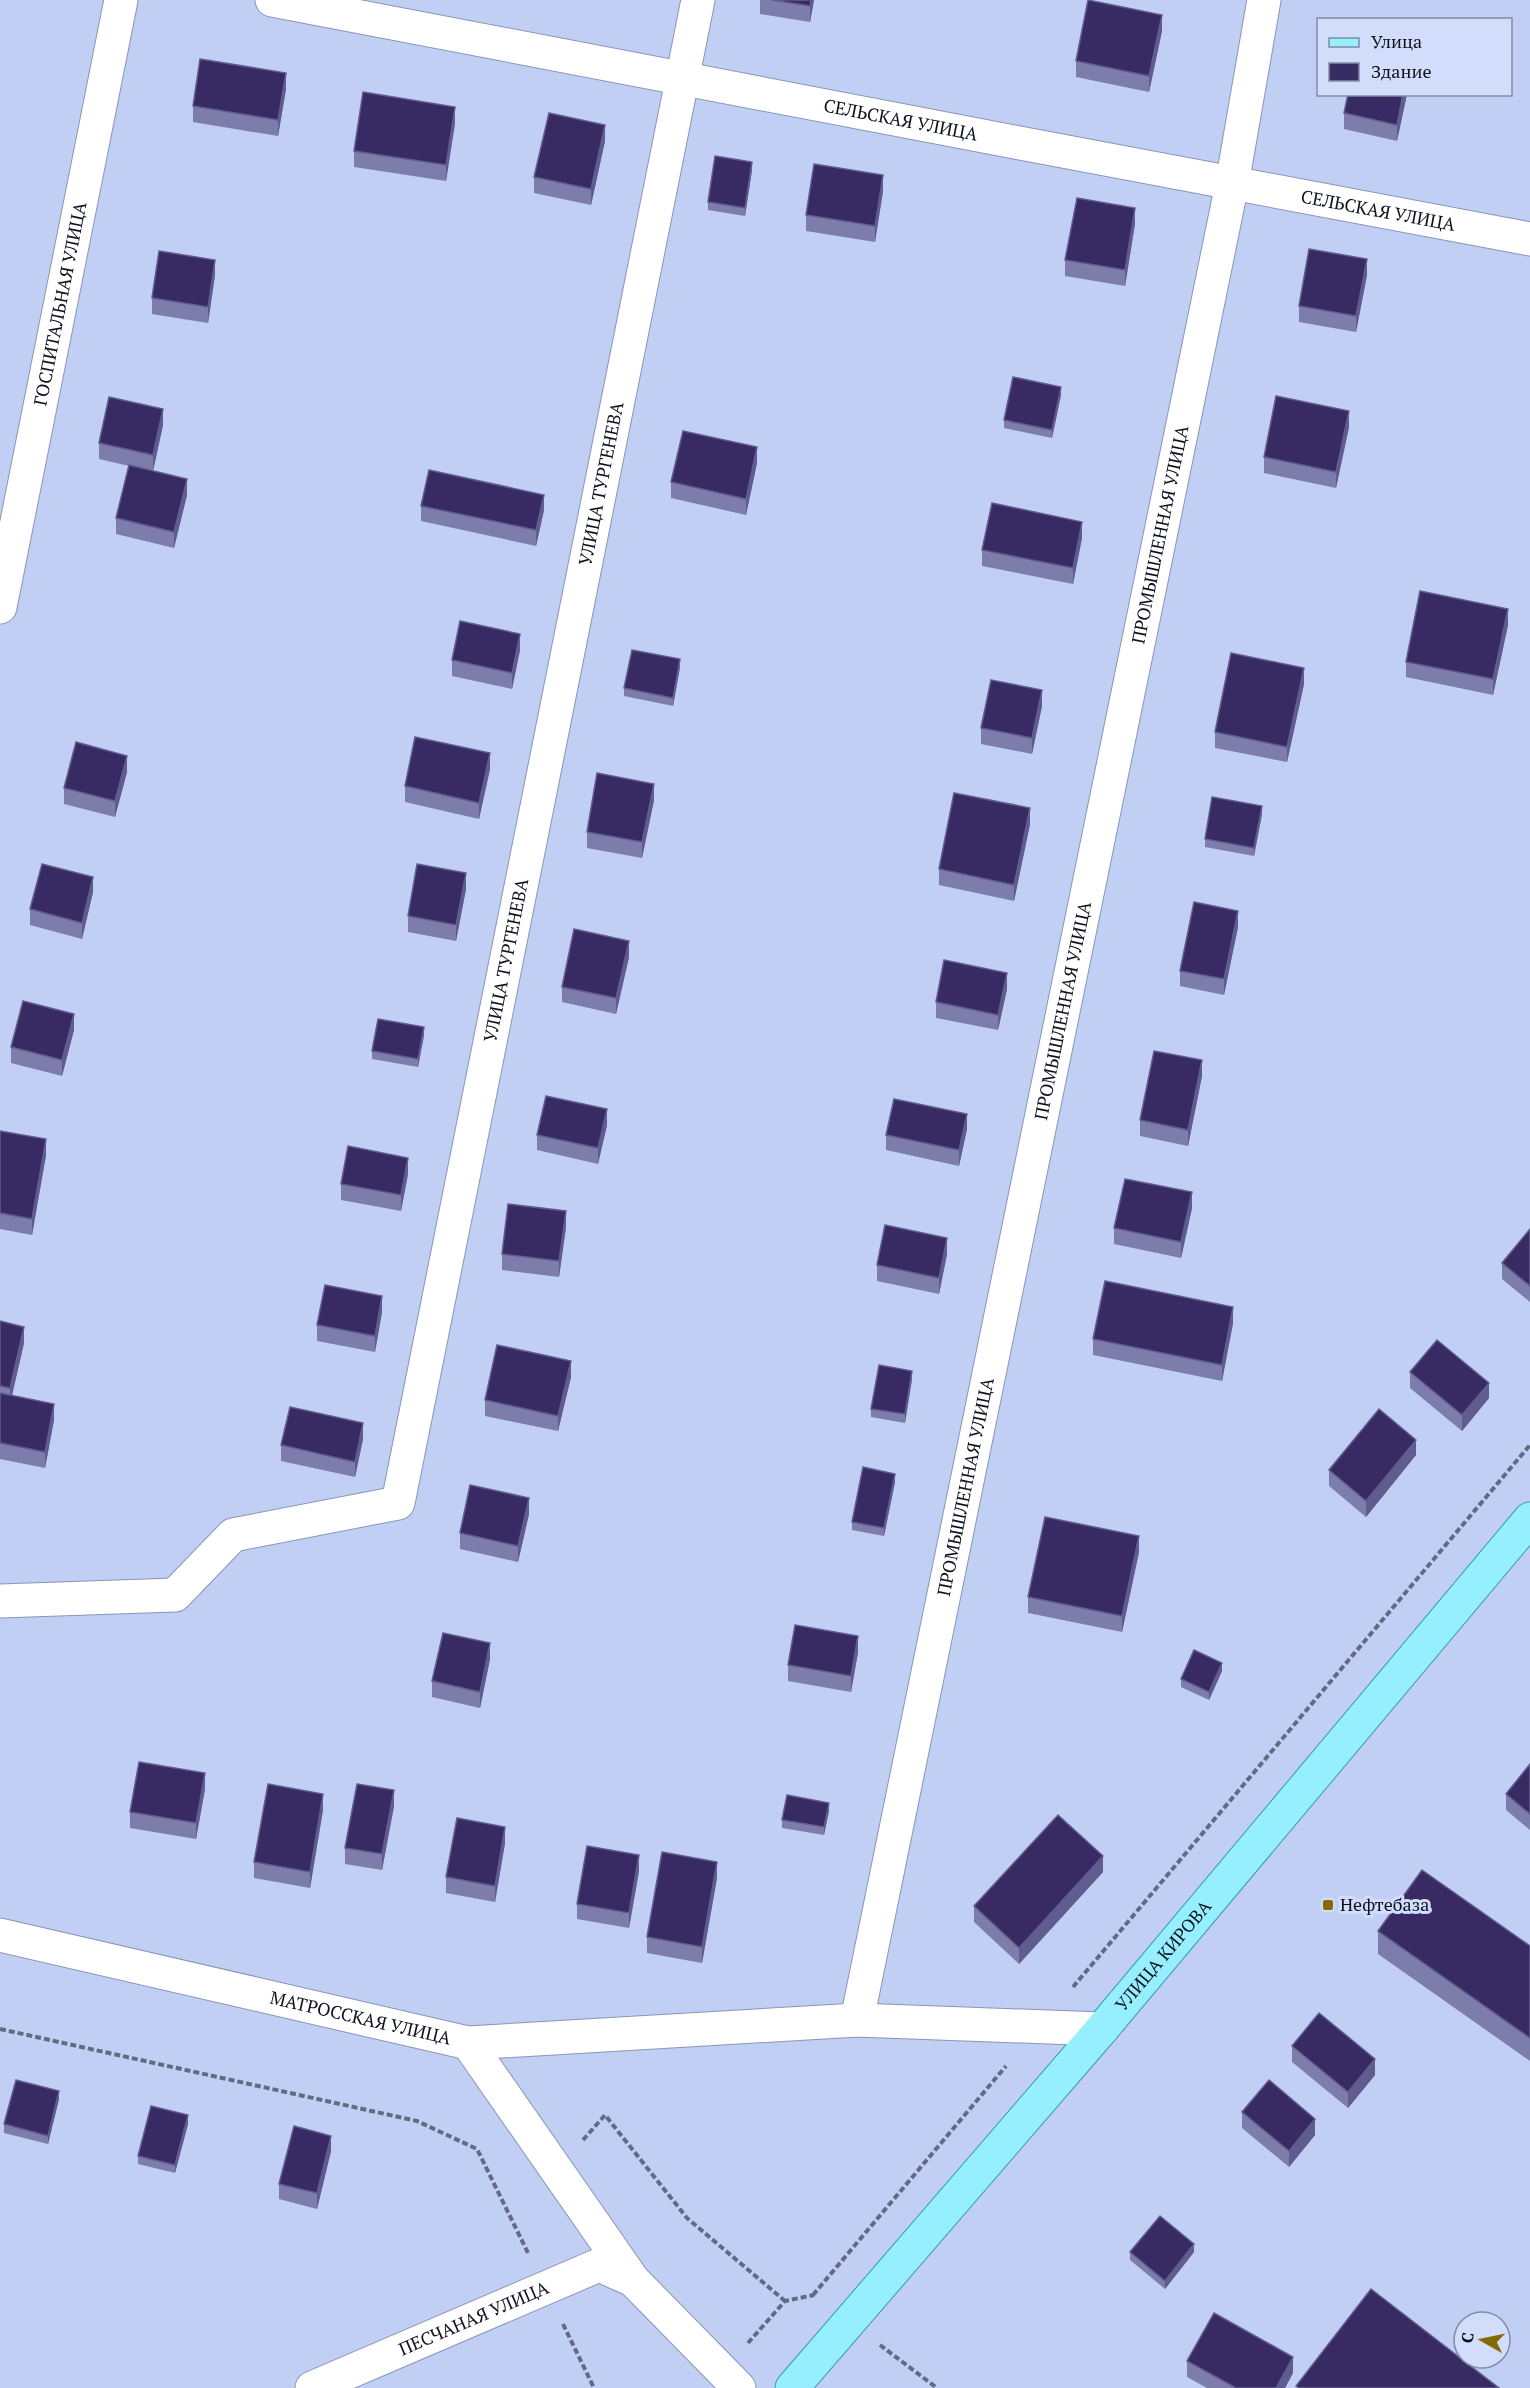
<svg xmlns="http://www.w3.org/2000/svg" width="1530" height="2388" font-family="'PT Serif',serif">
  <rect width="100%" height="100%" fill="#c2cff4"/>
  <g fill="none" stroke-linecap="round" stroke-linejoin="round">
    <!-- minor casing -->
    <g stroke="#8995b8" stroke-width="35">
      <g id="minor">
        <path id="s1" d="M272,0C692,79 1110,162 1530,239"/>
        <path id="s2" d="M0,607L121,0"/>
        <path id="s3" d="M0,1601L175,1595L233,1535L398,1503L698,0"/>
        <path id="s4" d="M0,1935L468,2043L633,2280L739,2388"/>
        <path id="s5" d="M857,2020L1232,184L1264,0"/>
        <polyline points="468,2043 857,2020 1102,2029"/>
        <path id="s6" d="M312,2388L599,2265L633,2280"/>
      </g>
    </g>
    <!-- major casing -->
    <g stroke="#389baf" stroke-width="35">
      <g id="major">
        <path id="s7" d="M792,2388L1102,2029L1530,1519"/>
      </g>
    </g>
    <!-- path -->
    <g stroke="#626b83" stroke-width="4" stroke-dasharray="6 3" stroke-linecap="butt">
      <polyline points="1073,1987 1530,1445"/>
      <polyline points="0,2029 417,2121 477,2149 528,2253"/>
      <polyline points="583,2140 605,2115 687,2218 785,2301"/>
      <polyline points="813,2295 1006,2066"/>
      <polyline points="563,2324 594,2388"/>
      <polyline points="748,2343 785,2301 814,2295"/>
      <polyline points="880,2345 937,2388"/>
    </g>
    <!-- minor -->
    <use href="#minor" stroke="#fff" stroke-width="33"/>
    <!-- major -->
    <use href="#major" stroke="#95effe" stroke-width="33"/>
  </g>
  <!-- wall -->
  <g fill="#7d7dac">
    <polygon points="760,0 814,0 810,22 760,14"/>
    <polygon points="1162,31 1149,92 1076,77 1076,61"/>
    <polygon points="286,89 278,136 193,122 193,106"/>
    <polygon points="1348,94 1407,94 1397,141 1344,129 1344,113"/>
    <polygon points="455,123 446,181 354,167 354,151"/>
    <polygon points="605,141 591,205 534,193 534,177"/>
    <polygon points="752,170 745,216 708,210 708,202"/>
    <polygon points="883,191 875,242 806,231 806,215"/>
    <polygon points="1135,224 1125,286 1065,276 1065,260"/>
    <polygon points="215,275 208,323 152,314 152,298"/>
    <polygon points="1367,275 1356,332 1299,322 1299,306"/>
    <polygon points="1061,395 1052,438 1004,428 1004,420"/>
    <polygon points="163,425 153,471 187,495 174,548 116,534 116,518 129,466 99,459 99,443"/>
    <polygon points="1349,427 1336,488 1264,473 1264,457"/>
    <polygon points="757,463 746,515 671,498 671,482"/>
    <polygon points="421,506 544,510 536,546 421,521"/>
    <polygon points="1082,538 1073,584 982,566 982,550"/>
    <polygon points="1508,625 1493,695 1406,677 1406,662"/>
    <polygon points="520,650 512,689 452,676 452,660"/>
    <polygon points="680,667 673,706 624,696 624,688"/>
    <polygon points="1304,684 1287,762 1215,748 1215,732"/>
    <polygon points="1042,706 1032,754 981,744 981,728"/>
    <polygon points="490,769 479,819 405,802 405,786"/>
    <polygon points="127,772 115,817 64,804 64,788"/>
    <polygon points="654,800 642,858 587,848 587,832"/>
    <polygon points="1262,814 1254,856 1205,847 1205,839"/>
    <polygon points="1030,824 1014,901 939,885 939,869"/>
    <polygon points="466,889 456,941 408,932 408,916"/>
    <polygon points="93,892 82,939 30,925 30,909"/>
    <polygon points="1238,927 1224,995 1180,986 1180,971"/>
    <polygon points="629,957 616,1014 562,1002 562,987"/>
    <polygon points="1007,989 998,1030 936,1018 936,1002"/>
    <polygon points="74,1030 62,1076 11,1063 11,1047"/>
    <polygon points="424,1035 418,1067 372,1059 372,1051"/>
    <polygon points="1202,1076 1188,1146 1140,1136 1140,1120"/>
    <polygon points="607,1125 598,1164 537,1150 537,1135"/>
    <polygon points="967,1129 959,1166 886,1150 886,1135"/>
    <polygon points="0,1131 46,1155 32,1235 0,1229"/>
    <polygon points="408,1174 401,1211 341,1200 341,1184"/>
    <polygon points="1192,1208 1181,1258 1114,1244 1114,1228"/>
    <polygon points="566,1227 559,1277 502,1270 502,1254"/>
    <polygon points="1530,1229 1530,1302 1502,1279 1502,1263"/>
    <polygon points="947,1254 939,1294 877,1281 877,1265"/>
    <polygon points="382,1312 375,1352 317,1341 317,1325"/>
    <polygon points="0,1321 24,1343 12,1395 54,1420 45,1468 0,1459"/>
    <polygon points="1233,1323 1222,1381 1093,1355 1093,1339"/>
    <polygon points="1410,1372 1489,1398 1462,1431 1410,1388"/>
    <polygon points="571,1377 558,1431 485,1416 485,1400"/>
    <polygon points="912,1379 905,1423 871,1417 871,1409"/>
    <polygon points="363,1439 355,1477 281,1461 281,1445"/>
    <polygon points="1416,1455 1366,1517 1329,1486 1329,1470"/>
    <polygon points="895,1482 884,1536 852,1530 852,1522"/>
    <polygon points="529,1514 518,1562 460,1549 460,1533"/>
    <polygon points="1139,1552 1122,1632 1028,1613 1028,1597"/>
    <polygon points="858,1652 851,1692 788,1681 788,1665"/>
    <polygon points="490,1659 480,1708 432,1697 432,1681"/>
    <polygon points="1222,1671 1209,1700 1181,1687 1181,1679"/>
    <polygon points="1530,1764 1530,1830 1506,1810 1506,1794"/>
    <polygon points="205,1789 196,1839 130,1828 130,1812"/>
    <polygon points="394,1806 382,1870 345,1864 345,1848"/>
    <polygon points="323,1810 310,1888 254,1878 254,1862"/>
    <polygon points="829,1811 824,1835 782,1828 782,1820"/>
    <polygon points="505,1843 495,1902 446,1893 446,1877"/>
    <polygon points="639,1871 629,1928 577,1919 577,1904"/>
    <polygon points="1103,1872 1019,1964 974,1922 974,1906"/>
    <polygon points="717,1878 702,1963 647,1953 647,1937"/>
    <polygon points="1378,1931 1530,1946 1530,2061 1378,1954"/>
    <polygon points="1292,2046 1375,2075 1348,2108 1292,2062"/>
    <polygon points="59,2099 48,2144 4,2133 4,2124"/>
    <polygon points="1242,2112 1315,2135 1289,2167 1242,2128"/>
    <polygon points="188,2124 175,2173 138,2164 138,2156"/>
    <polygon points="331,2151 317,2209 279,2199 279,2184"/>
    <polygon points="1130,2252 1194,2252 1165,2289 1130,2260"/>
    <polygon points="1187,2361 1293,2373 1285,2388 1207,2388 1187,2377"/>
  </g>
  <!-- shaded-wall -->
  <g fill="#615c8f">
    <polygon points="811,0 814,0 810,22 810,6"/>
    <polygon points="1162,15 1162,31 1149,92 1149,76"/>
    <polygon points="286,73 286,89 278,136 278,120"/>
    <polygon points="1403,94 1407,94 1397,141 1397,125"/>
    <polygon points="455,107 455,123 446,181 446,165"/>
    <polygon points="605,125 605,141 591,205 591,189"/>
    <polygon points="752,162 752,170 745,216 745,208"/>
    <polygon points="883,175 883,191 875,242 875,226"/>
    <polygon points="1135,208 1135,224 1125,286 1125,270"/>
    <polygon points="1367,259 1367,275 1356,332 1356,316"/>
    <polygon points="215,260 215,275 208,323 208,307"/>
    <polygon points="1061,387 1061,395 1052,438 1052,430"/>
    <polygon points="163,409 163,425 153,471 153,455"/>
    <polygon points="1349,411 1349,427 1336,488 1336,472"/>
    <polygon points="757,447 757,463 746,515 746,499"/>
    <polygon points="187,479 187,495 174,548 174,532"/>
    <polygon points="544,495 544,510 536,546 536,530"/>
    <polygon points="1082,522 1082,538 1073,584 1073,568"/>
    <polygon points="1508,609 1508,625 1493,695 1493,679"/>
    <polygon points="520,634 520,650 512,689 512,673"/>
    <polygon points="680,659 680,667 673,706 673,698"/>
    <polygon points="1304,668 1304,684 1287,762 1287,747"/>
    <polygon points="1042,690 1042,706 1032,754 1032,738"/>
    <polygon points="490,753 490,769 479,819 479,803"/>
    <polygon points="127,756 127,772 115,817 115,801"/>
    <polygon points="654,784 654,800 642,858 642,842"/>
    <polygon points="1262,806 1262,814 1254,856 1254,848"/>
    <polygon points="1030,808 1030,824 1014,901 1014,885"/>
    <polygon points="466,873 466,889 456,941 456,925"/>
    <polygon points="93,877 93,892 82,939 82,923"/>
    <polygon points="1238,911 1238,927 1224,995 1224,979"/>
    <polygon points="629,941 629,957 616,1014 616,998"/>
    <polygon points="1007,973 1007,989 998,1030 998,1015"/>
    <polygon points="74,1014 74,1030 62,1076 62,1060"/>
    <polygon points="424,1027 424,1035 418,1067 418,1059"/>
    <polygon points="1202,1060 1202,1076 1188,1146 1188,1130"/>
    <polygon points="607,1109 607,1125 598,1164 598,1148"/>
    <polygon points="967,1114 967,1129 959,1166 959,1150"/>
    <polygon points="46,1139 46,1155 32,1235 32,1219"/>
    <polygon points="408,1158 408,1174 401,1211 401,1195"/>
    <polygon points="1192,1192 1192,1208 1181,1258 1181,1242"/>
    <polygon points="566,1211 566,1227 559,1277 559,1261"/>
    <polygon points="947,1238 947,1254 939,1294 939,1278"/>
    <polygon points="382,1296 382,1312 375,1352 375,1336"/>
    <polygon points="1233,1307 1233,1323 1222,1381 1222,1365"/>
    <polygon points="24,1327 24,1343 10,1404 10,1388"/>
    <polygon points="571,1361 571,1377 558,1431 558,1416"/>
    <polygon points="912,1371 912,1379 905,1423 905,1414"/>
    <polygon points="1489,1383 1489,1398 1462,1431 1462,1415"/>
    <polygon points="54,1404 54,1420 45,1468 45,1452"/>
    <polygon points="363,1423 363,1439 355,1477 355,1462"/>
    <polygon points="1416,1440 1416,1455 1366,1517 1366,1501"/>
    <polygon points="895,1474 895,1482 884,1536 884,1528"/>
    <polygon points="529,1498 529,1514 518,1562 518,1546"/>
    <polygon points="1139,1536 1139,1552 1122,1632 1122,1616"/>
    <polygon points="858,1636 858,1652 851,1692 851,1676"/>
    <polygon points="490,1643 490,1659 480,1708 480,1692"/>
    <polygon points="1222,1663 1222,1671 1209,1700 1209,1692"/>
    <polygon points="205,1773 205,1789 196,1839 196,1823"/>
    <polygon points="394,1790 394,1806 382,1870 382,1854"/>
    <polygon points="323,1794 323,1810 310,1888 310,1872"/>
    <polygon points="829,1803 829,1811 824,1835 824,1827"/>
    <polygon points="505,1827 505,1843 495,1902 495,1886"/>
    <polygon points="639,1855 639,1871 629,1928 629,1913"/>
    <polygon points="1103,1856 1103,1872 1019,1964 1019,1948"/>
    <polygon points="717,1862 717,1878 702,1963 702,1947"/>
    <polygon points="1375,2059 1375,2075 1348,2108 1348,2092"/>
    <polygon points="59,2091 59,2099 48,2144 48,2136"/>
    <polygon points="188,2115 188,2124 175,2173 175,2165"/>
    <polygon points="1315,2119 1315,2135 1289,2167 1289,2151"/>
    <polygon points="331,2136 331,2151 317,2209 317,2193"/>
    <polygon points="1194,2244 1194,2252 1165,2289 1165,2281"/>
    <polygon points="1293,2357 1293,2373 1285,2388 1276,2388"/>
  </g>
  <!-- building -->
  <g fill="#382b64" stroke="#615c8f" stroke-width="1.5">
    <polygon points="772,0 811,0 810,6"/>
    <polygon points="1088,0 1162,15 1149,76 1076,61"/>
    <polygon points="200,59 286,73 278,120 193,106"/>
    <polygon points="363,92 455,107 446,165 354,151"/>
    <polygon points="1348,94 1403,94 1397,125 1344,113"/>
    <polygon points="549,113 605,125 591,189 534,177"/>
    <polygon points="715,156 752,162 745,208 708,202"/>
    <polygon points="814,164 883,175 875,226 806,215"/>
    <polygon points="1077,198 1135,208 1125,270 1065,260"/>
    <polygon points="1309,249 1367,259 1356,316 1299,306"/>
    <polygon points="159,251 215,260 208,307 152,298"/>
    <polygon points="1013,377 1061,387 1052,430 1004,420"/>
    <polygon points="1276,396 1349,411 1336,472 1264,457"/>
    <polygon points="109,397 163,409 153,455 99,443"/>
    <polygon points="683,431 757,447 746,499 671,482"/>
    <polygon points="129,465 187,479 174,532 116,518"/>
    <polygon points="429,470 544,495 536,530 421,506"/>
    <polygon points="992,503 1082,522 1073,568 982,550"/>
    <polygon points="1420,591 1508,609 1493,679 1406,662"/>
    <polygon points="460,621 520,634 512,673 452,660"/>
    <polygon points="632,650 680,659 673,698 624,688"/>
    <polygon points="1231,653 1304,668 1287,747 1215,732"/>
    <polygon points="991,680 1042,690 1032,738 981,728"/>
    <polygon points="415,737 490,753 479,803 405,786"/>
    <polygon points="76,742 127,756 115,801 64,788"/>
    <polygon points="597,773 654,784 642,842 587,832"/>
    <polygon points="954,793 1030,808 1014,885 939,869"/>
    <polygon points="1212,797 1262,806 1254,848 1205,839"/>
    <polygon points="42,864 93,877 82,923 30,909"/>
    <polygon points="417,864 466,873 456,925 408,916"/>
    <polygon points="1194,902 1238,911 1224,979 1180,971"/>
    <polygon points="574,929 629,941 616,998 562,987"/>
    <polygon points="944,960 1007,973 998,1015 936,1002"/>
    <polygon points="23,1001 74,1014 62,1060 11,1047"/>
    <polygon points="378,1019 424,1027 418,1059 372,1051"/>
    <polygon points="1154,1051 1202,1060 1188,1130 1140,1120"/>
    <polygon points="546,1096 607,1109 598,1148 537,1135"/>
    <polygon points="894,1099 967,1114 959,1150 886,1135"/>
    <polygon points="0,1131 46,1139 32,1219 0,1213"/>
    <polygon points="348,1146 408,1158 401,1195 341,1184"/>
    <polygon points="1125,1179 1192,1192 1181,1242 1114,1228"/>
    <polygon points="508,1204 566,1211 559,1261 502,1254"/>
    <polygon points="885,1225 947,1238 939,1278 877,1265"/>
    <polygon points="1530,1229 1530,1286 1502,1263"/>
    <polygon points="1105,1281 1233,1307 1222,1365 1093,1339"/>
    <polygon points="325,1285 382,1296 375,1336 317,1325"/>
    <polygon points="0,1321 24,1327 10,1388 0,1386"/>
    <polygon points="1437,1340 1489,1383 1462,1415 1410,1372"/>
    <polygon points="497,1345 571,1361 558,1416 485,1400"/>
    <polygon points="879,1365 912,1371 905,1414 871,1409"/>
    <polygon points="0,1393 54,1404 45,1452 0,1443"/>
    <polygon points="290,1407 363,1423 355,1462 281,1445"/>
    <polygon points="1379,1409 1416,1440 1366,1501 1329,1470"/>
    <polygon points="863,1467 895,1474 884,1528 852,1522"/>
    <polygon points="470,1485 529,1498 518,1546 460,1533"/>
    <polygon points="1045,1517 1139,1536 1122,1616 1028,1597"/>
    <polygon points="795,1625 858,1636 851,1676 788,1665"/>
    <polygon points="443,1633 490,1643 480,1692 432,1681"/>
    <polygon points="1194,1650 1222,1663 1209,1692 1181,1679"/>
    <polygon points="139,1762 205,1773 196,1823 130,1812"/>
    <polygon points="1530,1764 1530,1814 1506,1794"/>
    <polygon points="268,1784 323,1794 310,1872 254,1862"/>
    <polygon points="357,1784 394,1790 382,1854 345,1848"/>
    <polygon points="787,1795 829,1803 824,1827 782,1820"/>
    <polygon points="1058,1815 1103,1856 1019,1948 974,1906"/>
    <polygon points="457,1818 505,1827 495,1886 446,1877"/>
    <polygon points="587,1846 639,1855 629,1913 577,1904"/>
    <polygon points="662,1852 717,1862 702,1947 647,1937"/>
    <polygon points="1422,1870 1530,1946 1530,2038 1378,1931"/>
    <polygon points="1319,2013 1375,2059 1348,2092 1292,2046"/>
    <polygon points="16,2080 59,2091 48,2136 4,2124"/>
    <polygon points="1269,2080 1315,2119 1289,2151 1242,2112"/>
    <polygon points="151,2106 188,2115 175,2165 138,2156"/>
    <polygon points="294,2126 331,2136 317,2193 279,2184"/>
    <polygon points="1160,2216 1194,2244 1165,2281 1130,2252"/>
    <polygon points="1371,2289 1499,2388 1299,2388 1296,2386"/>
    <polygon points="1214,2313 1293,2357 1276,2388 1236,2388 1187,2361"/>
  </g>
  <!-- markers -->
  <rect fill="#856904" stroke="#d2dcfb" stroke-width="2" x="1322" y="1899" width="12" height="12" rx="3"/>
  <g text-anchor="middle" stroke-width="6" stroke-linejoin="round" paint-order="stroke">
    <!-- street labels -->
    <g font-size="18" fill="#0e121f" stroke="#d2dcfb">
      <text dy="6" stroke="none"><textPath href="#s1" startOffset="640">СЕЛЬСКАЯ УЛИЦА</textPath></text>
      <text dy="6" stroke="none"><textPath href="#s1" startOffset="1126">СЕЛЬСКАЯ УЛИЦА</textPath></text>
      <text dy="6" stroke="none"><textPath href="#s2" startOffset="309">ГОСПИТАЛЬНАЯ УЛИЦА</textPath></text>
      <text dy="6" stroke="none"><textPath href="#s3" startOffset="1466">УЛИЦА ТУРГЕНЕВА</textPath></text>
      <text dy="6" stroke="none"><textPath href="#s5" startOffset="1516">ПРОМЫШЛЕННАЯ УЛИЦА</textPath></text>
      <text dy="6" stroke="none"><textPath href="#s3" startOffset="980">УЛИЦА ТУРГЕНЕВА</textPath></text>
      <text dy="6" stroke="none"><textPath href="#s5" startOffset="1030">ПРОМЫШЛЕННАЯ УЛИЦА</textPath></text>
      <text dy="6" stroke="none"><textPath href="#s5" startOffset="544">ПРОМЫШЛЕННАЯ УЛИЦА</textPath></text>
      <text dy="6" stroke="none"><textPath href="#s7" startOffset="570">УЛИЦА КИРОВА</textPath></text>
      <text dy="6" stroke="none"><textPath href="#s4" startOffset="370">МАТРОССКАЯ УЛИЦА</textPath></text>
      <text dy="6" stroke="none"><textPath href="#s6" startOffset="176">ПЕСЧАНАЯ УЛИЦА</textPath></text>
    </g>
    <!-- poi labels -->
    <g font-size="18" fill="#0e121f" stroke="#d2dcfb" text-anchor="start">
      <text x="1340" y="1911">Нефтебаза</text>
    </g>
  </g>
  <!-- legend -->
  <rect x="1317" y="18" width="195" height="78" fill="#d2dcfb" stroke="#848ba3" stroke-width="1.5"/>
  <rect x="1329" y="38" width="30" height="9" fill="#95effe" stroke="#848ba3" stroke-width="1.5"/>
  <text x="1371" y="48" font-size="18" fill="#0e121f">Улица</text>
  <rect x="1329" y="63" width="30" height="18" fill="#382b64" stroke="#848ba3" stroke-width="1.5"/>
  <text x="1371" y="78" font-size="18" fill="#0e121f">Здание</text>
  <!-- north arrow -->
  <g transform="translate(1482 2340) rotate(279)"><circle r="28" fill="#d2dcfb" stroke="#848ba3" stroke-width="1.5"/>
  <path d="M0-4.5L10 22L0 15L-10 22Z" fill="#856904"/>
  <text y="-9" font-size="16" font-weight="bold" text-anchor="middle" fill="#0e121f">С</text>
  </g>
</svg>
